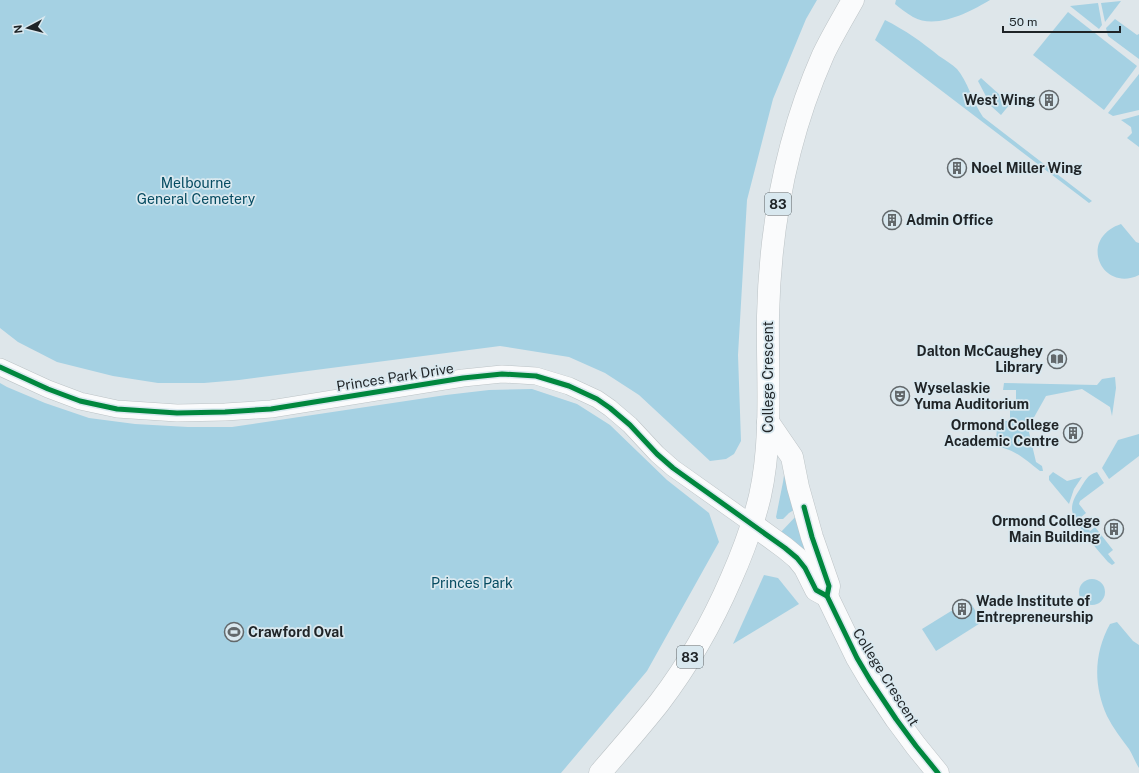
<svg xmlns="http://www.w3.org/2000/svg" width="1139" height="773" font-family="'Public Sans',sans-serif">
  <rect width="100%" height="100%" fill="#dee6ea"/>
  <!-- green -->
  <g fill="#a5d1e3">
    <polygon points="0,0 817,0 806,19 773,99 747,200 738,355 741,441 734,454 726,459 710,461 639,395 605,373 569,357 500,346 239,380 204,383 158,383 113,376 57,362 18,342 0,328"/>
    <path d="M896,0H990C970,12 936,30 913,17C906,13 900,8 895,4Z"/>
    <polygon points="1121,1 1105,22 1101,3"/>
    <polygon points="1098,3 1102,25 1099,29 1070,6"/>
    <polygon points="1068,12 1137,66 1104,110 1033,55"/>
    <polygon points="1115,19 1137,35 1139,34 1139,59 1108,36 1106,28"/>
    <path d="M885,20C905,30 922,42 939,56C945,60 952,64 957,69C967,80 973,103 983,117L1092,201L1089,203L875,40Z"/>
    <polygon points="1139,74 1139,110 1113,116 1108,113"/>
    <polygon points="981,78 1010,104 1001,115 991,106 978,81"/>
    <polygon points="1139,115 1139,147 1127,138 1132,133 1131,127 1121,120"/>
    <path d="M1121,224L1136,242L1139,243V275C1102,293 1077,239 1121,224Z"/>
    <path d="M1115,377L1116,388L1112,416L1110,407L1082,389L1046,396L1028,428L1036,462L1042,466L1043,471H1040C1024,459 1018,451 996,446L997,421H1010V405L1016,404V390H1003L1004,383L1097,385L1102,379Z"/>
    <polygon points="0,383 7,387 45,403 89,418 135,424 188,427 232,427 446,395 489,390 532,389 577,404 610,425 667,480 709,513 719,542 647,671 561,773 0,773"/>
    <polygon points="1139,434 1139,456 1109,479 1102,468 1118,440"/>
    <polygon points="786,462 797,508 789,513 783,519 777,519 776,517 783,482"/>
    <polygon points="1053,472 1067,481 1082,477 1074,489 1069,504 1049,480 1049,476"/>
    <path d="M1097,472L1104,483L1080,501L1079,504L1086,513L1080,518L1090,531L1095,527L1113,550L1108,554L1115,563L1112,565L1108,562C1099,551 1072,522 1072,509C1072,501 1076,495 1080,489C1085,481 1087,475 1097,472Z"/>
    <polygon points="799,513 819,572 780,533"/>
    <polygon points="764,575 778,578 799,604 733,644"/>
    <circle cx="1092" cy="592" r="13"/>
    <polygon points="969,600 982,622 936,651 922,629"/>
    <path d="M1117,622L1133,641L1139,645V768C1135,762 1133,755 1129,749C1121,738 1113,728 1107,716C1093,685 1094,653 1110,624Z"/>
  </g>
  <g fill="none" stroke-linecap="round" stroke-linejoin="round">
    <!-- minor casing -->
    <g stroke="#bcc3c6" stroke-width="18">
      <polyline id="minor" points="0,367 48,389 80,401 117,409 177,413 225,412 271,409 463,378 502,374 536,376 569,386 597,399 610,408 630,425 657,454 673,468 752,524"/>
    </g>
    <!-- secondary casing -->
    <g stroke="#bcc3c6" stroke-width="23">
      <g id="secondary">
        <polyline points="768,422 792,457 798,487 812,537 829,586 827,596"/>
        <polyline points="752,524 785,548 797,558 805,568 816,590 827,596 857,658 870,680 896,719 916,746 938,773"/>
      </g>
    </g>
    <!-- trunk casing -->
    <g stroke="#bcc3c6" stroke-width="23">
      <path id="trunk" d="M600,773C620,750 640,727 659,703C688,665 712,623 731,579C743,552 753,525 760,496C773,437 767,376 768,316C770,225 786,139 823,55C832,36 843,18 853,0"/>
    </g>
    <!-- minor -->
    <use href="#minor" stroke="#fafbfc" stroke-width="17"/>
    <!-- secondary -->
    <use href="#secondary" stroke="#fafbfc" stroke-width="22"/>
    <!-- trunk -->
    <use href="#trunk" stroke="#fafbfc" stroke-width="22"/>
    <!-- cycleway casing -->
    <g stroke="#d9e8ef" stroke-width="8">
      <g id="cycleway">
        <polyline points="0,367 48,389 80,401 117,409 177,413 225,412 271,409 463,378 502,374 536,376 569,386 597,399 610,408 630,425 657,454 673,468 785,548 797,558 805,568 816,590 827,596 857,658 870,680 896,719 916,746 938,773"/>
        <polyline points="804,507 812,537 829,586 827,596"/>
      </g>
    </g>
    <!-- cycleway -->
    <use href="#cycleway" stroke="#00873e" stroke-width="5"/>
  </g>
  <!-- icons -->
  <defs>
    <g id="building-ring" transform="scale(1)"><circle r="9.5" fill="#d9e8ef" stroke="#62686b" stroke-width="1.5"/><path d="M-4-6H4V6H1V3H-1V6H-4ZM-2.5-4.3h1.7v1.8h-1.7ZM.8-4.3h1.7v1.8H.8ZM-2.5-1h1.7V.8h-1.7ZM.8-1h1.7V.8H.8Z" fill="#62686b"/></g>
    <g id="library-ring" transform="scale(1)"><circle r="9.5" fill="#d9e8ef" stroke="#62686b" stroke-width="1.5"/><path d="M-6-4Q-3-5.5-.7-3.5V5Q-3 3-6 4ZM6-4Q3-5.5 .7-3.5V5Q3 3 6 4Z" fill="#62686b"/></g>
    <g id="theatre-ring" transform="scale(1)"><circle r="9.5" fill="#d9e8ef" stroke="#62686b" stroke-width="1.5"/><path d="M-5-5.5Q0-4 5-5.5V0Q5 5 0 6Q-5 5-5 0ZM-3.3-2.5H-1v1.5H-3.3ZM1-2.5H3.3v1.5H1ZM-2.8 1Q0 5.5 2.8 1Z" fill="#62686b"/></g>
    <g id="stadium-ring" transform="scale(1)"><circle r="9.5" fill="#d9e8ef" stroke="#62686b" stroke-width="1.5"/><path d="M0-5a6.5 5 0 1 0 0 10a6.5 5 0 1 0 0-10ZM-3.5-1.8h7v3.6h-7Z" fill="#62686b"/></g>
  </defs>
  <g fill-rule="evenodd">
    <use href="#building-ring" x="1049" y="100"/>
    <use href="#building-ring" x="957" y="168"/>
    <use href="#building-ring" x="892" y="220"/>
    <use href="#library-ring" x="1057" y="359"/>
    <use href="#theatre-ring" x="900" y="396"/>
    <use href="#building-ring" x="1073" y="433"/>
    <use href="#building-ring" x="1114" y="529"/>
    <use href="#building-ring" x="962" y="609"/>
    <use href="#stadium-ring" x="234" y="632"/>
  </g>
  <g text-anchor="middle" stroke-width="3.5" stroke-linejoin="round" paint-order="stroke">
    <!-- shield labels -->
    <g fill="#d9e8ef" stroke="#575f63" stroke-width="1">
      <rect x="765" y="193" width="26" height="22" rx="3"/>
      <rect x="677" y="646" width="26" height="22" rx="3"/>
    </g>
    <g font-size="13" font-weight="bold" fill="#1f2427">
      <text x="778" y="209">83</text>
      <text x="690" y="662">83</text>
    </g>
    <!-- poi labels -->
    <g font-size="14" font-weight="bold" fill="#1f2427" stroke="#d9e8ef" text-anchor="start">
      <text x="1035" y="105" text-anchor="end">West Wing</text>
      <text x="971" y="173">Noel Miller Wing</text>
      <text x="906" y="225">Admin Office</text>
      <text x="1043" y="356" text-anchor="end">Dalton McCaughey<tspan x="1043" dy="16">Library</tspan></text>
      <text x="914" y="393">Wyselaskie<tspan x="914" dy="16">Yuma Auditorium</tspan></text>
      <text x="1059" y="430" text-anchor="end">Ormond College<tspan x="1059" dy="16">Academic Centre</tspan></text>
      <text x="1100" y="526" text-anchor="end">Ormond College<tspan x="1100" dy="16">Main Building</tspan></text>
      <text x="976" y="606">Wade Institute of<tspan x="976" dy="16">Entrepreneurship</tspan></text>
      <text x="248" y="637">Crawford Oval</text>
    </g>
    <!-- park labels -->
    <g font-size="14" fill="#064b61" stroke="#d9e8ef">
      <text x="196" y="188">Melbourne<tspan x="196" dy="16">General Cemetery</tspan></text>
      <text x="472" y="588">Princes Park</text>
    </g>
    <!-- street labels -->
    <g font-size="14" fill="#1f2427" stroke="#d9e8ef">
      <text transform="translate(395 377) rotate(-9)" y="5">Princes Park Drive</text>
      <text transform="translate(768 377) rotate(-90)" y="5">College Crescent</text>
      <text transform="translate(886 677) rotate(58)" y="5">College Crescent</text>
    </g>
  </g>
  <!-- north arrow -->
  <g transform="translate(28 28) rotate(263)" stroke="#d9e8ef" stroke-width="3" paint-order="stroke">
  <path d="M0-3L7 15L0 10L-7 15Z" fill="#1f2427"/>
  <text y="-6" font-size="11" font-weight="bold" text-anchor="middle" fill="#1f2427">N</text>
  </g>
  <!-- scale -->
  <path d="M1003 26v6h117v-6" fill="none" stroke="#1f2427" stroke-width="2"/>
  <text x="1009" y="26" font-size="12" fill="#1f2427" stroke="#d9e8ef" stroke-width="3" paint-order="stroke">50 m</text>
</svg>
